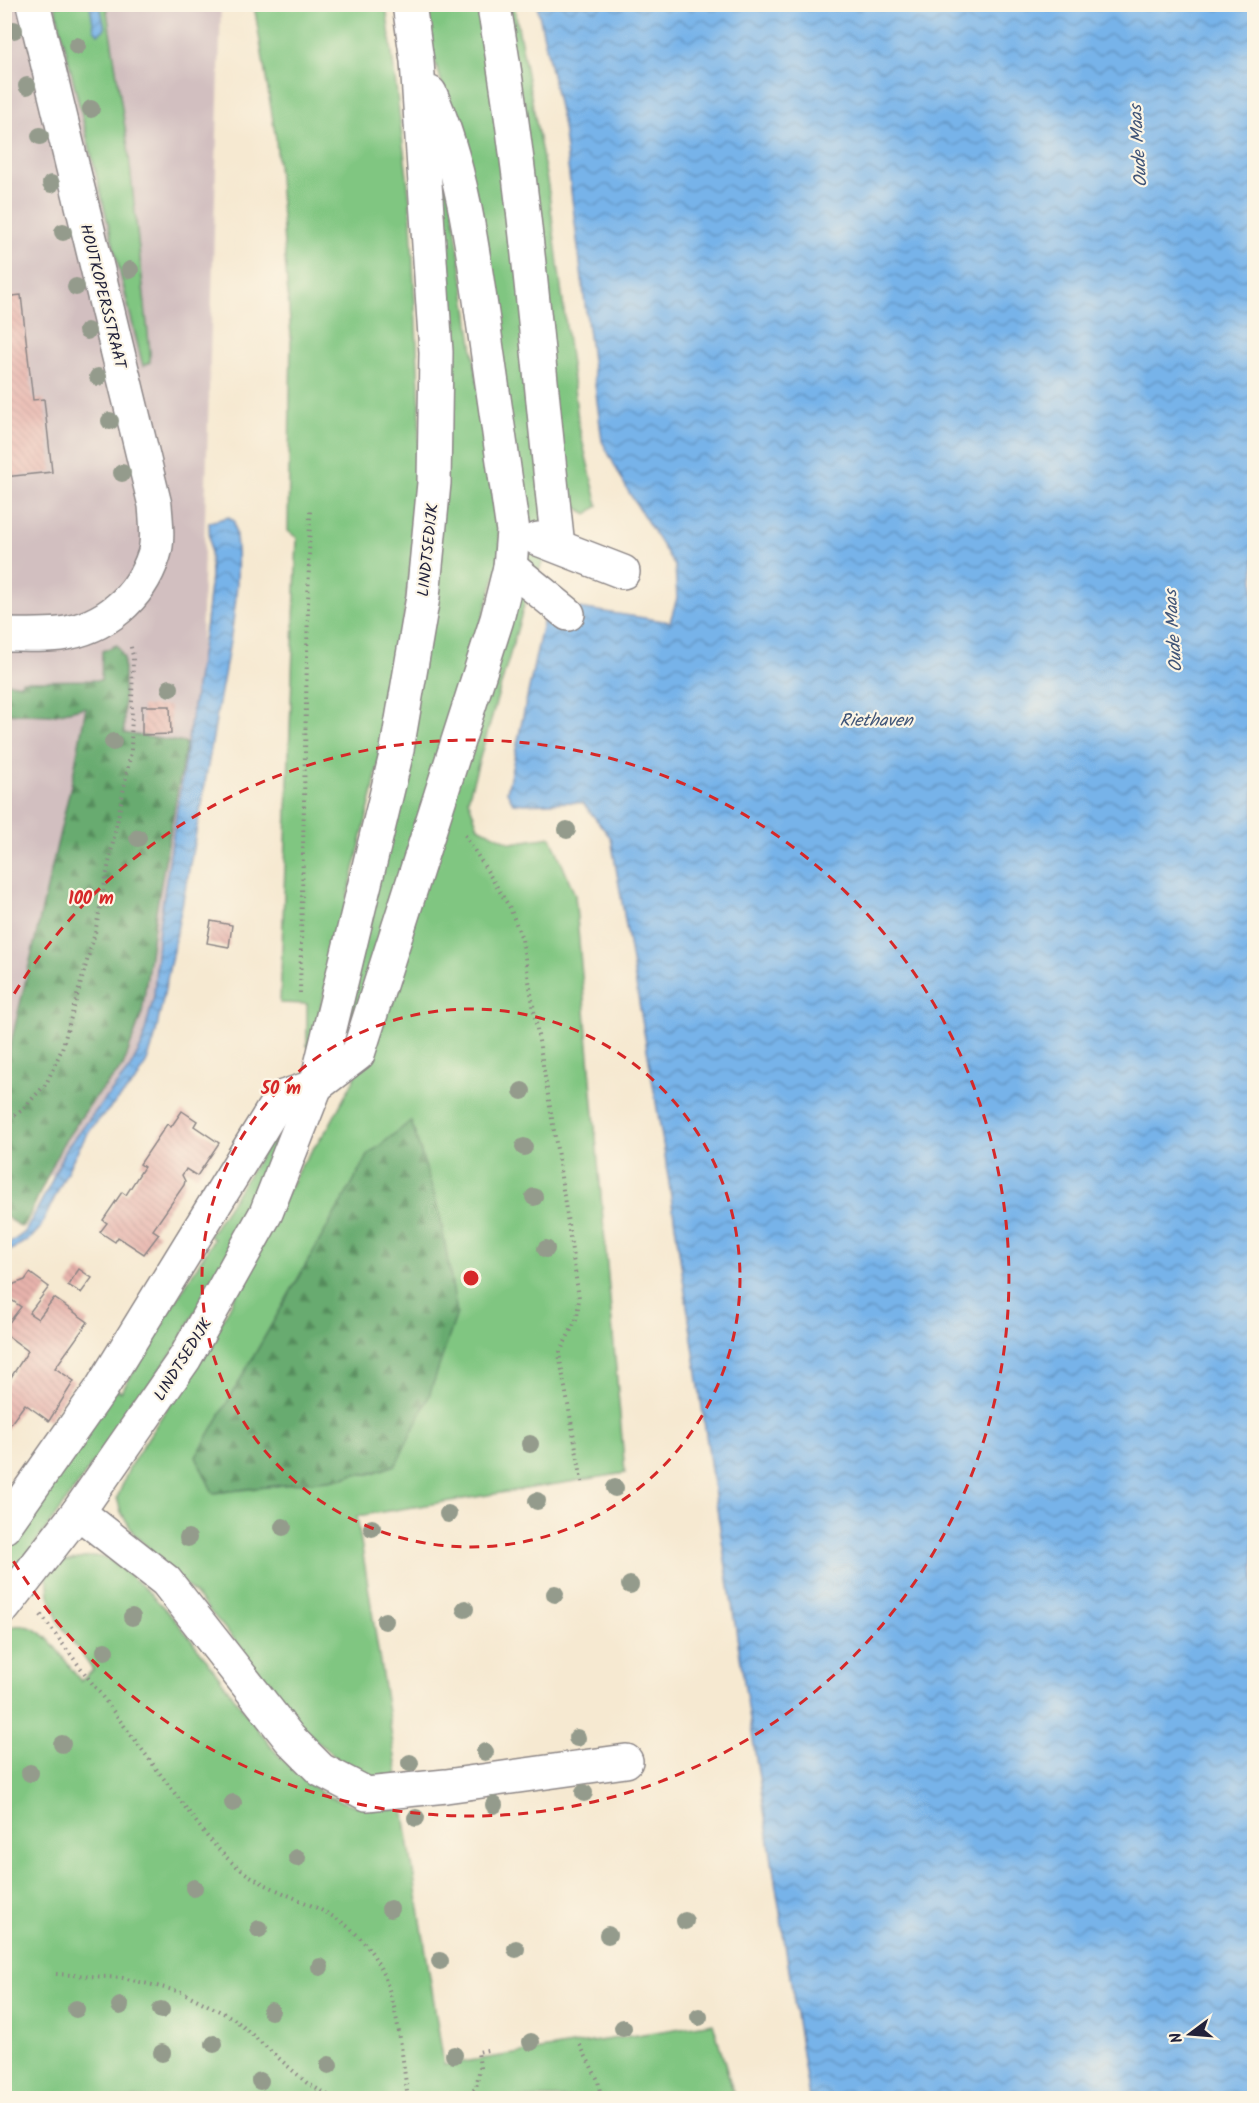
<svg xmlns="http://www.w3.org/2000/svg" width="1259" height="2103" font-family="Kalam,sans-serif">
  <defs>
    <pattern id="forest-firs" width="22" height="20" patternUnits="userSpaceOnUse" patternTransform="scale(1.5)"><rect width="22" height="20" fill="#68ab6f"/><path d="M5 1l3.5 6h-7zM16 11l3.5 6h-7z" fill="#558b5c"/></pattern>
    <pattern id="water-waves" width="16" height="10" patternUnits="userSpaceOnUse" patternTransform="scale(1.5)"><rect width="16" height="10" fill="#77b3e9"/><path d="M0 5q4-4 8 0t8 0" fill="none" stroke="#6191be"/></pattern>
    <pattern id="building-back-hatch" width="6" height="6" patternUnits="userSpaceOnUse" patternTransform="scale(1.5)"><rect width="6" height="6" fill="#e7b3ac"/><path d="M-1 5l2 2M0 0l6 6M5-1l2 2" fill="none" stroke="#c69a95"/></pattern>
  </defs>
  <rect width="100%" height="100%" fill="#fcf5e5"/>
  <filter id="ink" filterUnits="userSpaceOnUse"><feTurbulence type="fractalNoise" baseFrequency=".0167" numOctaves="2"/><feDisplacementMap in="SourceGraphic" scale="12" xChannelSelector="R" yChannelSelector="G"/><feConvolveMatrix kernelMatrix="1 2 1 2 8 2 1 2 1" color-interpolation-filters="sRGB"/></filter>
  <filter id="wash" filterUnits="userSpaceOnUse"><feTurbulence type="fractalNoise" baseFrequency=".008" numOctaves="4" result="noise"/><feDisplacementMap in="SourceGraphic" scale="24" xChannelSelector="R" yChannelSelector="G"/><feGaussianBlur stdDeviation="1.35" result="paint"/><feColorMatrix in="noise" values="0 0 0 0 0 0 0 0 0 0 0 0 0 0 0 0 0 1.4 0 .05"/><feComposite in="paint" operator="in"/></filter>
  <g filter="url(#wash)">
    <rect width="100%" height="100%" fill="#f6e9d1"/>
    <!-- industrial -->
    <polygon fill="#d2bfc0" points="5,5 221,5 198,741 150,1039 127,1082 58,1175 5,1180"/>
    <!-- grass -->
    <g fill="#80c681" stroke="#51745e" stroke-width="1.5" fill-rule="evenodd">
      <polygon points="55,5 106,5 128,147 150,352 150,362 143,366"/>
      <polygon points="254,5 386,5 410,201 420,408 416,526 397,667 373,791 311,1048 307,1046 307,1004 280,1003 297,538 288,531 291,336 276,139"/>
      <path d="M421,5H514L548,186L579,427L598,506L587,514L570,503L526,599L468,799L478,827L511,843L551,837L575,895L625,1473L357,1516L398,1776L374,1777L348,1768L304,1730L287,1711L239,1645L195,1594L134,1534L121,1512L117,1498L130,1466L223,1320L300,1167L328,1128L370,1049L513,596L450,110L423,22ZM396,1465L369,1474H354L344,1478L213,1493Z"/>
      <polygon points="434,152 445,154 502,555 354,1036 338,1049 414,720"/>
      <polygon points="289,1112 256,1201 177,1346 5,1586 5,1541 113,1387 121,1392 165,1321 158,1316 162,1308 169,1312 214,1239 209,1236"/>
      <path d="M94,1556C114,1558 125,1572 140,1584C179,1619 208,1662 239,1704C264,1738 292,1779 332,1798C355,1808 378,1810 403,1808L444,2065L713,2023L735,2098H5V1629C42,1612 61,1659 81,1681L93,1670L59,1623L49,1595L47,1576L58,1563Z"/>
    </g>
    <!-- forest -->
    <g fill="url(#forest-firs)" stroke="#456655" stroke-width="1.5">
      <polygon points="117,645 124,658 124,733 186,743 156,911 142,1013 123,1066 93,1100 62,1145 26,1223 21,1227 5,1216 5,1069 73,776 86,707 51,715 5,713 5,683 21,684 22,681 101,680 102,651"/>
      <polygon points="411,1121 439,1210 457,1313 429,1396 396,1465 369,1474 354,1474 344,1478 213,1493 196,1457 369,1154"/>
    </g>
    <!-- water -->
    <g fill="url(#water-waves)" stroke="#4c6a92" stroke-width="1.5">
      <polygon points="90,5 100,5 105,29 98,34 94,29"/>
      <path d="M537,5H1254V2098H809L715,1496L664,1149L611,838L583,803C559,800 536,806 513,803L507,792L547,603L670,622L677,598L675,566L628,491L602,441L563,126Z"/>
      <path d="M229,517L234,521C245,588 227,653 216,719C198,827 177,934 154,1041L147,1061L137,1080L90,1129L75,1155L40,1228L32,1237L5,1254V1247L25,1232L50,1185L65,1150L130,1068L141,1047L154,996L159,927L206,622L211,576L209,522Z"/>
    </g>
    <g id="blocks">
      <!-- building -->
      <g fill="url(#building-back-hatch)">
        <polygon points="21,295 33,400 44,399 52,472 4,477 4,297"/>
        <polygon points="142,706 170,706 171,734 142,735"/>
        <polygon points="211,921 232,925 229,947 207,943"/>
        <polygon points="182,1111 197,1121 194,1126 219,1143 197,1176 186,1169 185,1171 182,1175 185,1181 184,1185 153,1230 159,1234 144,1254 118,1237 115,1242 100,1232 107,1223 103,1220 122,1192 126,1195 144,1167 140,1164 167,1124 171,1127"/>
        <polygon points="79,1269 92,1278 81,1293 68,1285"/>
        <polygon points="30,1273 49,1287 29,1313 38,1319 54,1298 88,1322 55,1368 74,1381 49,1421 25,1404 4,1433 4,1388 28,1351 4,1333 4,1329 21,1307 6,1296 14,1284 25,1280"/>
      </g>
    </g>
  </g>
  <g filter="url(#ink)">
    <use href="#blocks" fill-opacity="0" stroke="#8c8686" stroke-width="1.5"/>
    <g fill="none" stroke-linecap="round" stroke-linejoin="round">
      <!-- minor casing -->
      <g stroke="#8c8686" stroke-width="36">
        <g id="minor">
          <path d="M495,13C526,189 538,368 558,546"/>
          <polyline points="538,539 623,572"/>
          <polyline points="510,567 568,614"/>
          <path d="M4,635C23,635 42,636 60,634C105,628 140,598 154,555C159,539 156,521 155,505L33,4"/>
          <polyline points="78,1512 166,1581 290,1739 321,1770 367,1794 446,1786 626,1761"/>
          <path d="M4,1527L101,1389L280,1098L316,1086L358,1054L497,619L510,567L513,531C503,463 493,395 484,328C473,250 462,164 430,93"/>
          <polyline points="4,1607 78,1512 185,1358 266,1213 316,1086 396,755 423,597 434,483 436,352 417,61 409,4"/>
        </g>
      </g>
      <!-- path -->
      <g stroke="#8c8686" stroke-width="4" stroke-dasharray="1.5 4.5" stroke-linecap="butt">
        <polyline points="465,835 510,908 522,939 556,1143 579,1298 577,1318 559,1354 582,1482"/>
        <polyline points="300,993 310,511"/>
        <polyline points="4,1121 21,1111 46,1084 62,1049 95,933 131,752 133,656 130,643"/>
        <path d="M41,1615L209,1839C217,1847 225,1857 235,1865C262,1888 301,1898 332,1916C398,1953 398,2032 408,2098"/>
        <polyline points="56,1974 123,1978 182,1992 233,2018 307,2083 333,2098"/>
        <polyline points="580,2045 598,2080 601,2098"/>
        <polyline points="464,2098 476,2088 480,2067 478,2052 488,2050"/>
      </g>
      <!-- minor -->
      <use href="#minor" stroke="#fff" stroke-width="33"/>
    </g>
    <!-- trees -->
    <g fill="#949b8c">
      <circle cx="14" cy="30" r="9"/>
      <circle cx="77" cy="46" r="9"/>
      <circle cx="27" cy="86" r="9"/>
      <circle cx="91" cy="109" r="9"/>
      <circle cx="40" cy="136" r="9"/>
      <circle cx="51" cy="184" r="9"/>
      <circle cx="63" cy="232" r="9"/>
      <circle cx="130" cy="270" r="9"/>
      <circle cx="76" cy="287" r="9"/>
      <circle cx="87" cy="331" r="9"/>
      <circle cx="98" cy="377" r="9"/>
      <circle cx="110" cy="421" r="9"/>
      <circle cx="122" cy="473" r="9"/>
      <circle cx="170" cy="688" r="9"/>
      <circle cx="113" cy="742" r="9"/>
      <circle cx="567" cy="830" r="9"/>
      <circle cx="138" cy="838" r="9"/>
      <circle cx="522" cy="1091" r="9"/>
      <circle cx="524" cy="1147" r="9"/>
      <circle cx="534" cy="1197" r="9"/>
      <circle cx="546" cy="1249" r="9"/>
      <circle cx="530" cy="1444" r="9"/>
      <circle cx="615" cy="1488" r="9"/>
      <circle cx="537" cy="1501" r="9"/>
      <circle cx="448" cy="1514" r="9"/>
      <circle cx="283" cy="1527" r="9"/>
      <circle cx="372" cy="1528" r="9"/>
      <circle cx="188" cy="1538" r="9"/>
      <circle cx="630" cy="1585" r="9"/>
      <circle cx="555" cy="1594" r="9"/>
      <circle cx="465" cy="1609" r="9"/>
      <circle cx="132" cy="1617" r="9"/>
      <circle cx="385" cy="1621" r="9"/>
      <circle cx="105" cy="1651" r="9"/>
      <circle cx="577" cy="1738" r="9"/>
      <circle cx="62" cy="1744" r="9"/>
      <circle cx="485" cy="1752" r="9"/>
      <circle cx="410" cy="1763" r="9"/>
      <circle cx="30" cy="1773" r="9"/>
      <circle cx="584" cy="1793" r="9"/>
      <circle cx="233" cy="1803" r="9"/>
      <circle cx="494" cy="1805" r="9"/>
      <circle cx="416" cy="1818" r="9"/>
      <circle cx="297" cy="1858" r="9"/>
      <circle cx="194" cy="1888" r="9"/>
      <circle cx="390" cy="1909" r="9"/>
      <circle cx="685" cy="1921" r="9"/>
      <circle cx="259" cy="1929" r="9"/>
      <circle cx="608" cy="1935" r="9"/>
      <circle cx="516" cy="1949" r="9"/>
      <circle cx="440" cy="1961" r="9"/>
      <circle cx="320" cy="1967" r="9"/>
      <circle cx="120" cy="2006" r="9"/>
      <circle cx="76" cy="2009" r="9"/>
      <circle cx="161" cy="2010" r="9"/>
      <circle cx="271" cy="2011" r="9"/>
      <circle cx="699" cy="2017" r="9"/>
      <circle cx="623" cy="2028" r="9"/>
      <circle cx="531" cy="2042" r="9"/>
      <circle cx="214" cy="2044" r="9"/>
      <circle cx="162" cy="2053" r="9"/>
      <circle cx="454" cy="2055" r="9"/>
      <circle cx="329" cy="2065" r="9"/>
      <circle cx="260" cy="2081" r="9"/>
    </g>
  </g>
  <!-- distance rings -->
  <g fill="none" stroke="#d62828" stroke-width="3" stroke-dasharray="10 8">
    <circle cx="471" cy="1278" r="269"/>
    <path d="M5 1009A538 538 0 1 1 5 1547"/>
  </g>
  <g text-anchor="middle" stroke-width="4.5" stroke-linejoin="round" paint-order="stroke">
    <!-- street labels -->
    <g font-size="16" fill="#22223b" stroke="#fcf5e5">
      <text transform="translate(104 296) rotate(76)" y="6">HOUTKOPERSSTRAAT</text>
      <text transform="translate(427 550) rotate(-84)" y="6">LINDTSEDIJK</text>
      <text transform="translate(182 1359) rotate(-58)" y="6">LINDTSEDIJK</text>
    </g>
    <!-- water labels -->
    <g font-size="18" font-style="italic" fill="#405578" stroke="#fcf5e5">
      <text transform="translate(1138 146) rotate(-94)" y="6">Oude Maas</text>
      <text transform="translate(1173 631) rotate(-94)" y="6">Oude Maas</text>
      <text x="876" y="726">Riethaven</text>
    </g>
  </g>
  <circle cx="471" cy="1278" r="9" fill="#d62828" stroke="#fcf5e5" stroke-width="3"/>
  <g font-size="18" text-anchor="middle" font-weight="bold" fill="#d62828" stroke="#fcf5e5" stroke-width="4.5" stroke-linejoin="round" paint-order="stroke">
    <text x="91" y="904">100 m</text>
    <text x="281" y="1094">50 m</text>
  </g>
  <!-- margin -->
  <rect width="1259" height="2103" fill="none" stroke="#fcf5e5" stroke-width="24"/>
  <!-- north arrow -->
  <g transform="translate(1190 2034) rotate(254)" stroke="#fcf5e5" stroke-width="4.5" paint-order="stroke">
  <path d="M0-4.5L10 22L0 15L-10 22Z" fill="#22223b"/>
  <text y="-9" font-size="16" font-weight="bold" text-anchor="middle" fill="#22223b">N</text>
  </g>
</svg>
